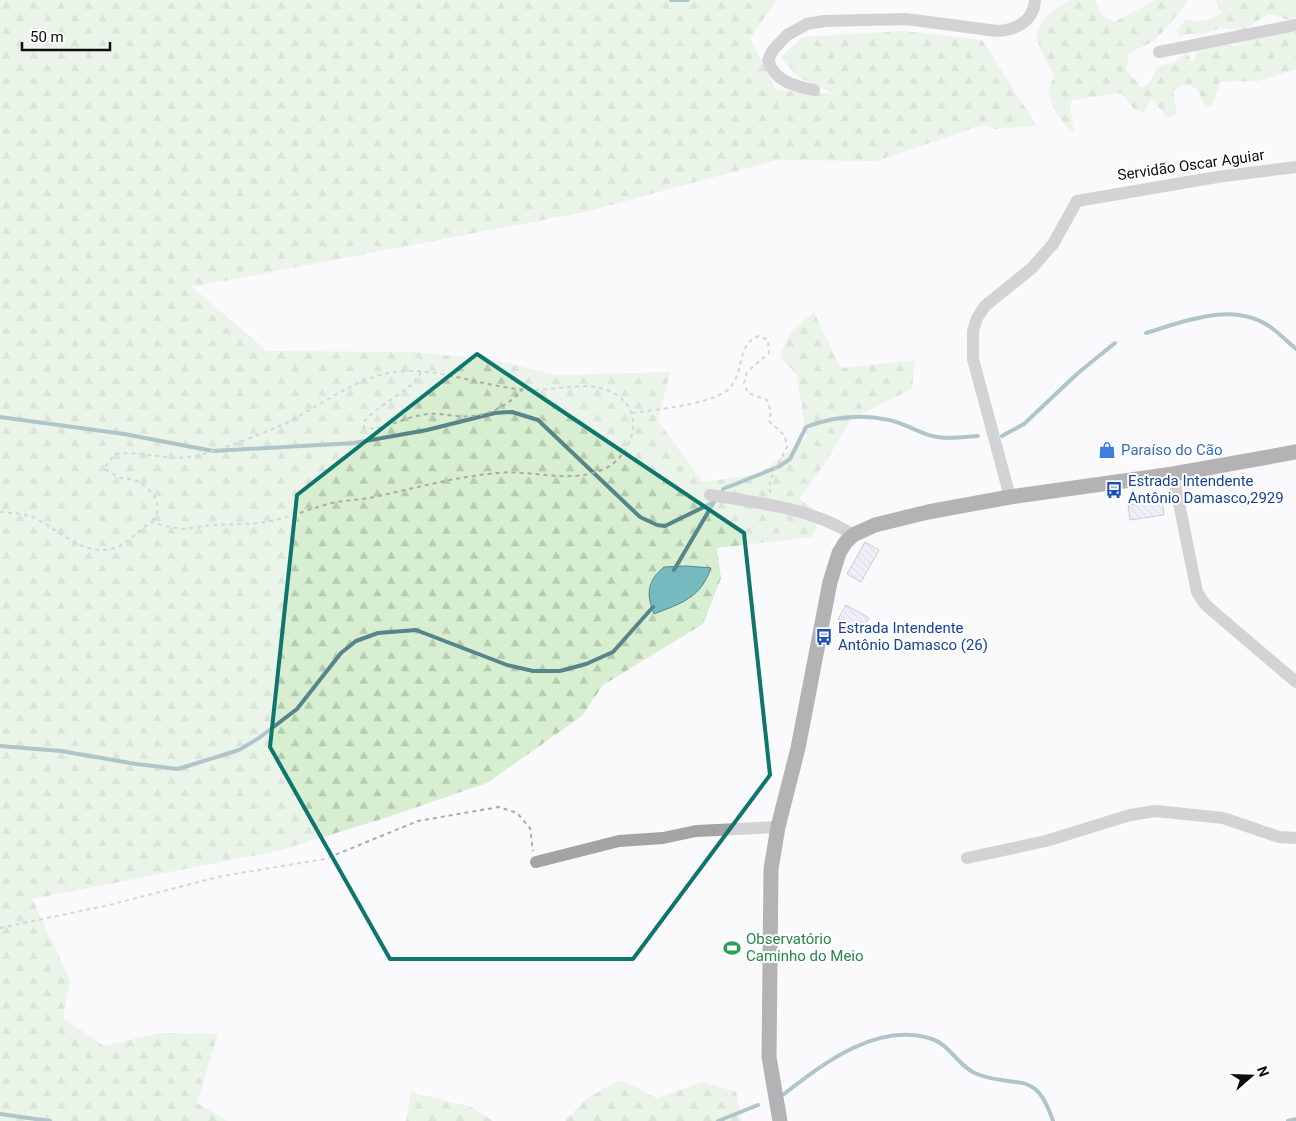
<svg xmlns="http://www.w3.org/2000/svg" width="1296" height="1121" font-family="Roboto,sans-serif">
  <defs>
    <pattern id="forest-firs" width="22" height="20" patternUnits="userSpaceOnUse" patternTransform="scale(1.25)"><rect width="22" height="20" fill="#d7eed1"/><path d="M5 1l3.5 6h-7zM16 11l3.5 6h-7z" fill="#b7cbb2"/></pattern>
    <pattern id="building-back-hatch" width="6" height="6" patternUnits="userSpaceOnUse" patternTransform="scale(1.25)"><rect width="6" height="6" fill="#e3e3f7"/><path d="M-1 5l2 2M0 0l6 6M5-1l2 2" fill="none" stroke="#c2c2d3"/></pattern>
  </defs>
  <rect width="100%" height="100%" fill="#fafafd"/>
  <!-- forest -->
  <g fill="url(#forest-firs)">
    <polygon points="0,0 777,0 750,38 776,90 834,94 798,77 781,57 803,37 904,31 982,40 1037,126 995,129 983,125 876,161 777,160 585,212 192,287 267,351 415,352 495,360 556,375 670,372 658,421 703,482 759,474 807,437 796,374 780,356 791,332 814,312 841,368 915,360 912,389 851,419 824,465 799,499 821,514 812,537 717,548 721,578 703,624 603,685 582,716 487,783 388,817 278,851 32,899 70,980 63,1018 104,1046 160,1033 218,1034 197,1103 227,1121 0,1121"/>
    <path d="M1070,0H1095L1101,15L1114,22L1156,0H1189L1169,25L1154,41L1129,53L1126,70L1142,88L1150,82L1158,66L1175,62L1186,52L1193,63L1200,42L1234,46L1258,35L1296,28V69L1259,81L1220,82L1212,107H1205L1197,89L1186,84L1173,91L1177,114L1168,118L1151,99L1144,112L1134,109L1121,93L1072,100L1070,106L1074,131H1070L1055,111L1048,92L1054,75C1031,36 1028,24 1070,0Z"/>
    <path d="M1216,0H1296V18L1289,20L1268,14L1244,30L1221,28L1203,34H1187L1181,37L1176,30L1187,19C1202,23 1208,22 1221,13Z"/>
    <polygon points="621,1080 657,1098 703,1082 736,1092 742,1121 565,1121 587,1098"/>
    <polygon points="411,1092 471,1107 493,1121 406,1121"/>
  </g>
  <!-- water -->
  <path fill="#75babe" stroke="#568689" d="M687,566L711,568C700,599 681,603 654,614C646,594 647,581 664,567Z"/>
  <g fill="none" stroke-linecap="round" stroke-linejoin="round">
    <!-- stream -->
    <g stroke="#568689" stroke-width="4">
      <polyline points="671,0 688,0"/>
      <path d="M1146,333C1186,321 1235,300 1273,329C1281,335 1288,342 1296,349"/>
      <polyline points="0,417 124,434 213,451 354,443 427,430 495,413 512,412 538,420 640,517 657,525 665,526 714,502"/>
      <polyline points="1002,436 1024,424 1078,373 1115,343"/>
      <path d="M723,489L778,467L790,459L806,427C832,417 861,414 889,420C904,423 917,432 932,436C947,440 963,437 978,436"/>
      <polyline points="674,570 714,502"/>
      <polyline points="0,746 61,751 136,764 178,769 239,750 259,738 297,709 341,653 356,641 378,633 416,630 507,665 533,671 560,671 586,664 613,652 653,607"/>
      <path d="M784,1094C824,1063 878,1021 932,1039C950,1045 959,1067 977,1074C1018,1090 1035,1067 1053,1121"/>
      <polyline points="0,1114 50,1121"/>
      <polyline points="718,1121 758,1105"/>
      <polyline points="1288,1121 1296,1119"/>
    </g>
  </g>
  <!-- building -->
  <g fill="url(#building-back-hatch)" stroke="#98989b">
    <polygon points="1111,442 1113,456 1104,458 1102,443"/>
    <polygon points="1162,501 1164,515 1130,520 1128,505"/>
    <polygon points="865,542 879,550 861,582 847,574"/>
    <polygon points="846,605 869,618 861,632 838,619"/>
  </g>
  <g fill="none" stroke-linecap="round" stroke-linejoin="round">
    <!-- path -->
    <g stroke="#aaaaad" stroke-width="2" stroke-dasharray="4 4" stroke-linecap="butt">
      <path d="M421,372C412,391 380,402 364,422V428C382,431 403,418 421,415C439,411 453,418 471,416C490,415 510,404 522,390"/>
      <path d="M632,413C654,410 707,404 725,392C747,376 734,345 759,336L768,340L769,353L747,372L744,383L748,393L767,400L771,412L769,421L785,436L787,447L770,480V493"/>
      <path d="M0,512C10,513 20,513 30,516C56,526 80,556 111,549C127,546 138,530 151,522C162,525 172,528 183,529C190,529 197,526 204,526C228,523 252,526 275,520C294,516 312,508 332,503C346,500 360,500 374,497C415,488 455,477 496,473C533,469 573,486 608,467C629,455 643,422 625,402C601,376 562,390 532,390C490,389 444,369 404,371C361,373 324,404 286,423C259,435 229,447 200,455C168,463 144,450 115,454L104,468C109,472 115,476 121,478C126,479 132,479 137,481C153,489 166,508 151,522"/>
      <polyline points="0,928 109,905 222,876 325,859 418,821 499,807 517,813 530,828 533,851"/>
    </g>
    <!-- minor -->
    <g stroke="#a5a3a3" stroke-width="12">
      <polyline points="1159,52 1296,25"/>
      <path d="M814,90C794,86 774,81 768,60L773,50L787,35L807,24L824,21L906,19L997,31C1016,30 1034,21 1035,0"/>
      <polyline points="1173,474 1197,592 1204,603 1215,613 1296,682"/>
      <path d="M710,495C756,502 815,509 853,535"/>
      <polyline points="1010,497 973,359 973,331 977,318 985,306 1032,268 1053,244 1077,201 1217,177 1296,167"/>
      <polyline points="967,858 1046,841 1130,815 1156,811 1223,818 1279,837 1296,838"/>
      <polyline points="536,862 619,841 663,838 696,831 778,827"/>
    </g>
    <!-- major -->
    <polyline stroke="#5f5c5c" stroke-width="15" points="780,1121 769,1057 771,869 778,827 798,748 830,582 839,553 845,543 853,535 875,525 928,512 1010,497 1173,474 1296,452"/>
  </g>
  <!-- marked area -->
  <path d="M0 0H1296V1121H0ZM477,354L744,533L770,775L633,959H390L270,747L297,495Z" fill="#fafafd" fill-opacity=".55" fill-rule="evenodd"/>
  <path fill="none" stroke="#0f766e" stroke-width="4" stroke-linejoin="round" d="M477,354L744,533L770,775L633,959H390L270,747L297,495Z"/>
  <!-- icons -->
  <defs>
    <g id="shop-bare" transform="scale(1.35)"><path d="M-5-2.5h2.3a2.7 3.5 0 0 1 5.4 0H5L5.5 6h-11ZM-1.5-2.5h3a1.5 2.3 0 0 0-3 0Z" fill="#3f7fe0" stroke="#fff" stroke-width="2.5" paint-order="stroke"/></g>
    <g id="bus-bare" transform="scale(1.35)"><path d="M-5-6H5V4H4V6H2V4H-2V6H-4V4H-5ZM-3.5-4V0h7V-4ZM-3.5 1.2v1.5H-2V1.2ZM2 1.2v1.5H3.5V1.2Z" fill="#1a4fb4" stroke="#fff" stroke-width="2.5" paint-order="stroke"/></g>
    <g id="stadium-bare" transform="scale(1.35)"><path d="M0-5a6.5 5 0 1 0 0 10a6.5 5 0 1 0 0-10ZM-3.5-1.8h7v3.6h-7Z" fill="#2e9e5b" stroke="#fff" stroke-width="2.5" paint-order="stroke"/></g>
  </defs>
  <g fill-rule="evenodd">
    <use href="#shop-bare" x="1107" y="450"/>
    <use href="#bus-bare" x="1114" y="490"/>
    <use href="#bus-bare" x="824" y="637"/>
    <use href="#stadium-bare" x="732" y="948"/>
  </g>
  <g text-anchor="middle" stroke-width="4" stroke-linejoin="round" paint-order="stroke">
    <!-- street labels -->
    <g font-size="15" fill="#0d0d0e" stroke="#fff">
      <text transform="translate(1191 165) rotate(-8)" y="5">Servidão Oscar Aguiar</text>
    </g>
    <!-- shop labels -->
    <g font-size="15" fill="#366cbe" stroke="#fff" text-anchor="start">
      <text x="1121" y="455">Paraíso do Cão</text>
    </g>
    <!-- transit labels -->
    <g font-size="15" fill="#164399" stroke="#fff" text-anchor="start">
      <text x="1128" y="486">Estrada Intendente<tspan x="1128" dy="17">Antônio Damasco,2929</tspan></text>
      <text x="838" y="633">Estrada Intendente<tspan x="838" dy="17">Antônio Damasco (26)</tspan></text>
    </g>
    <!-- leisure labels -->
    <g font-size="15" fill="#27864d" stroke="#fff" text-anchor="start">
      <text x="746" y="944">Observatório<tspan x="746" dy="17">Caminho do Meio</tspan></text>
    </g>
  </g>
  <!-- north arrow -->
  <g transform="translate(1251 1076) rotate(70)" stroke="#ffffff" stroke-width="4" paint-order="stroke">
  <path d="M0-4L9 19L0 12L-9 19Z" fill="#0d0d0e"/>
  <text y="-8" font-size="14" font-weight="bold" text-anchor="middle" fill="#0d0d0e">N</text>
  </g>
  <!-- scale -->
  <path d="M22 42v8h88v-8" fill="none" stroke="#0d0d0e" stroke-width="2.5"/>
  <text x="30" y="42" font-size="15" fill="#0d0d0e" stroke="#ffffff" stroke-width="4" paint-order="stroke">50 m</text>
</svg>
